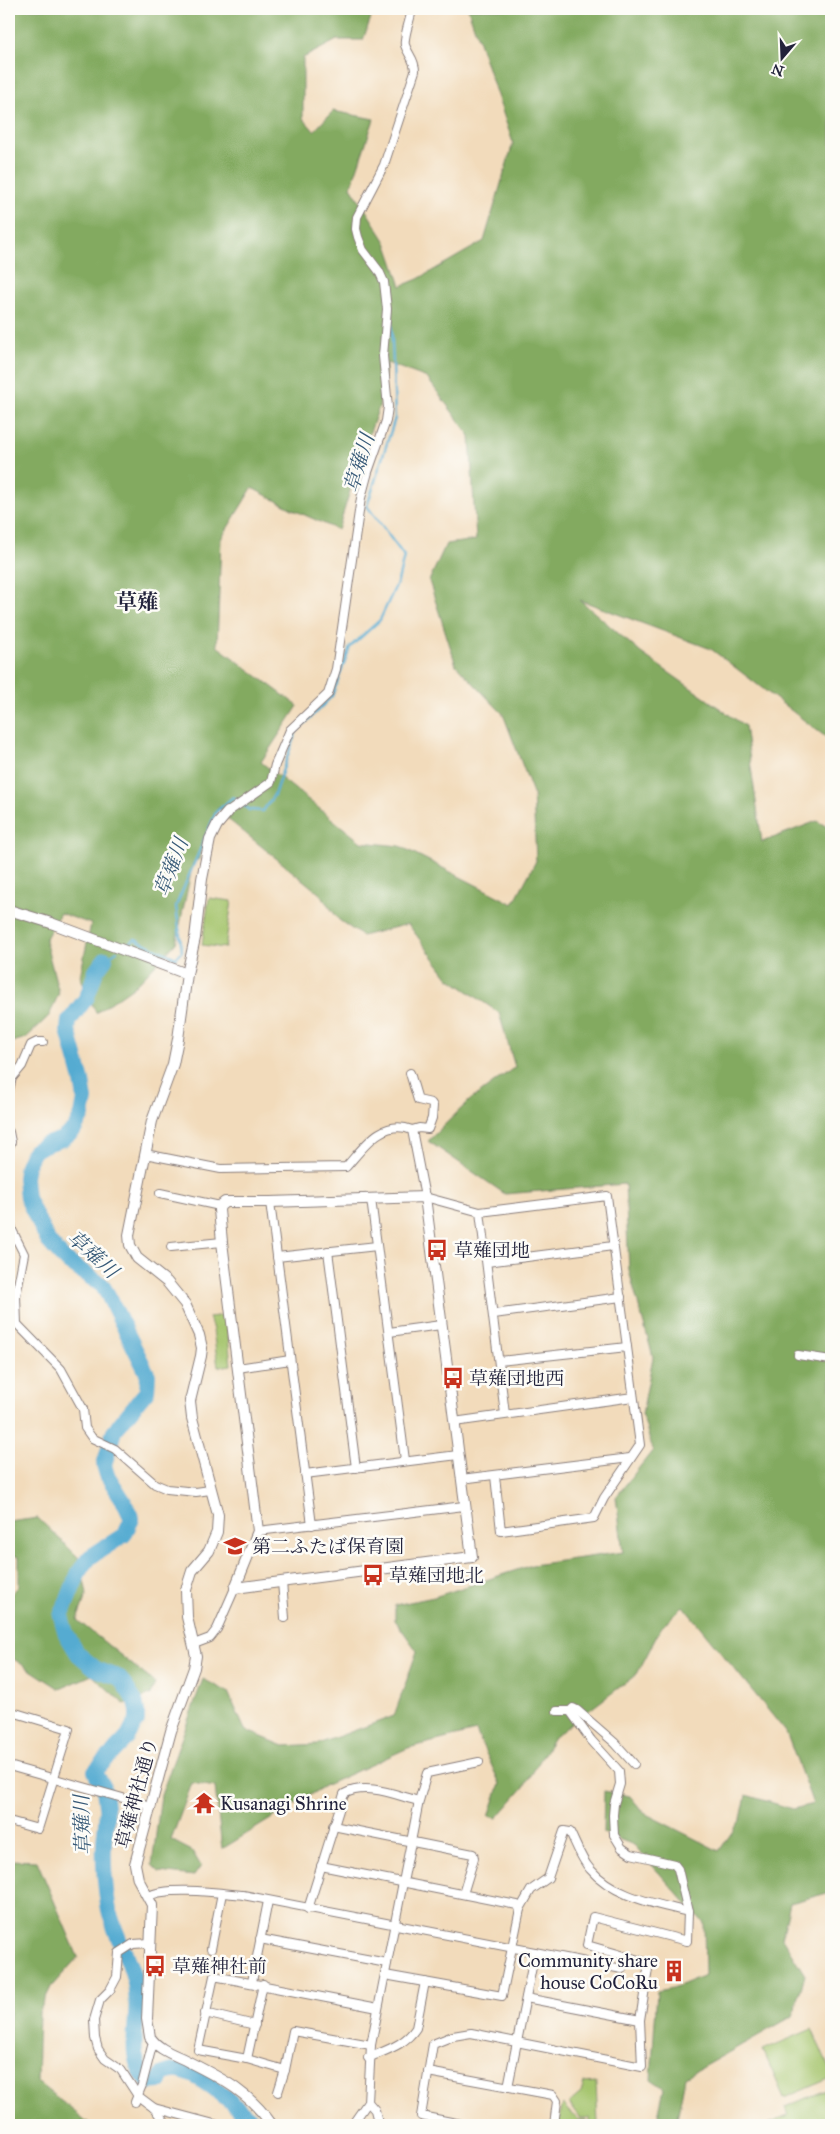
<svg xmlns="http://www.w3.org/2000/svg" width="840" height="2134" font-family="'IM FELL Great Primer','Noto Serif JP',serif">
  <rect width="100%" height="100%" fill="#fdfcf7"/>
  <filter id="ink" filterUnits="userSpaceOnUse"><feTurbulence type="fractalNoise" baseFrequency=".02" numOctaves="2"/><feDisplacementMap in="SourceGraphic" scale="10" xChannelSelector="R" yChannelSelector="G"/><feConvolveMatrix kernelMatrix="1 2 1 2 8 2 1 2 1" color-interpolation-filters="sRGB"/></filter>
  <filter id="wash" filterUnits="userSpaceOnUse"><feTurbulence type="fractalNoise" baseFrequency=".0096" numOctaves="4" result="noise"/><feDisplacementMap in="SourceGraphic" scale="20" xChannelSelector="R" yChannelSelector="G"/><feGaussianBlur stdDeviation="1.12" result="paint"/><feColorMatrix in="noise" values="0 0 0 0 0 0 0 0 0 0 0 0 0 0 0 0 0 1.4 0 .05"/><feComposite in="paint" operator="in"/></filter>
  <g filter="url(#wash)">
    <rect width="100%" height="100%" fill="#f2dbbb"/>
    <!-- green -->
    <g fill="#a4c46c" stroke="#637354">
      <polygon points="209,898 232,901 225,948 202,945"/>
      <polygon points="226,1315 231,1365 218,1367 213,1330 209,1317"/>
      <polygon points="812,2029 831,2073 831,2078 784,2098 763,2050"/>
      <polygon points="596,2082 598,2125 590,2125 590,2118 580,2118 569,2103 581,2093 584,2083"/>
      <polygon points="831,2088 831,2125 766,2125 788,2116 785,2107"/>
      <polygon points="563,2104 578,2120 587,2120 588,2125 557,2125"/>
    </g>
    <!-- forest -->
    <g fill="#83aa60" stroke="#52664e" fill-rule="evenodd">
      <path d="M9,9H374L363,40H337L303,58V118L314,131L333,111L374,119L351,187L386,242L401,286L418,279L484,241L513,143L468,9H831V741L711,649L580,600L641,653L745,726L762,842L817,821L831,829V1892L790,1903L782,1938L805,1975L793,2016L685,2077L677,2119L684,2125H656L664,2088L651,2079L657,1991L673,1988L705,1975L704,1923L634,1845L603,1833L604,1791L630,1796L644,1813L719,1851L741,1819L746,1795L793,1809L813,1804L786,1732L683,1606L661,1628L637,1674L554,1737L524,1787L497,1818L489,1816L500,1784L476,1731L408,1748L326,1785L222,1849L215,1787L192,1783L171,1840L192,1851L201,1866L194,1876L159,1872L152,1865L161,1795L203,1679L228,1692L245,1730L284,1746L318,1744L394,1716L417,1651L395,1620V1605L434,1597L532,1565L623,1552L616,1497L653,1450L642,1414L653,1357L629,1271L625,1184L505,1194L428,1141L469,1101L515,1067L499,1013L449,978L408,924L362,936L339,920L320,894L229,820L219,807L216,812L199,859L193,863L176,943L136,985L96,1013L80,976L91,924L60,913L45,940L59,993L49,1016L26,1038L9,1043ZM387,363L427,378L470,436L476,540L446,544L429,581L456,665L503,714L533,793L536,861L513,904L400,846L361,842L261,762L298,706L217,646L221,539L252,488L296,511L338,530L358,465L379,407Z"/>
      <polygon points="38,1518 78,1557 87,1593 77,1620 155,1683 151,1695 124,1704 92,1675 60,1689 9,1656 9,1596 19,1586 19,1557 9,1554 9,1522"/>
      <polygon points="9,1860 37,1861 78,1957 51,1987 39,2012 37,2082 90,2124 88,2125 9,2125"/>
    </g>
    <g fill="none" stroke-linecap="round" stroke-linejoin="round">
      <!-- stream -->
      <g stroke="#55abd1" stroke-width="2.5">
        <polyline points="124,946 135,939 176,958 182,951 176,906 216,812 233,797 249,810 263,811 274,795 296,732 332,696 350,647 380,620 398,581 404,556 367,506 395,418 391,313"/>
        <polyline points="105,959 117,951"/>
      </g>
      <!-- river -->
      <path stroke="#55abd1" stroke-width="16" d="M105,959L96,971L87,997L69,1021L68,1030L82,1081L85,1099L82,1115L74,1130L62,1139L44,1145L34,1151L27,1165L25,1178L27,1198L48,1241L65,1260L102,1285L108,1295L148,1375L147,1391L114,1431L104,1465L107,1475L123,1500L132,1519L124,1535L90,1557L79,1572L61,1616L66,1634L78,1654L96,1669L120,1678L135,1701L137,1711V1721L126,1739L95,1771C97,1777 99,1779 102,1784C105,1790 105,1800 106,1806C108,1819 104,1832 104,1844C103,1864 105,1885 108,1905C113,1935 133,1961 136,1991C140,2023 124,2056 148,2082L160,2081L163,2074C168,2072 174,2070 179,2071C204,2074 238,2109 257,2125"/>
    </g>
  </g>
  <g filter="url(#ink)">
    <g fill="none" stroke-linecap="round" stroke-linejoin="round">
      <!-- minor casing -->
      <g stroke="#8a7e7b" stroke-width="10">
        <g id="minor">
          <path d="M228,812L271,782L275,765L290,730L328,694L336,669L361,498L368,472L386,421L388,407L383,356L387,309L384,282L379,271L363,250L358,237L356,229L357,217L384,165L415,71C415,59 408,55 405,45C403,37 411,18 412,9"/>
          <polyline points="410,1073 418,1100 431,1103 433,1106 432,1118 428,1129 419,1128 412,1130"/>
          <polyline points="9,1090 12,1078 22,1066 31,1045 37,1042 43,1042"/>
          <polyline points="9,1132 11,1142 9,1147"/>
          <path d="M145,1154L221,1169L346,1167C364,1147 382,1118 412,1130L425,1197L480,1212L607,1196L640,1445L604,1498L594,1518L501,1531L495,1476"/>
          <polyline points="160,1193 220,1206"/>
          <polyline points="371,1199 405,1460"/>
          <polyline points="270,1202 312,1525"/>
          <polyline points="480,1212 505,1414"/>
          <polyline points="9,1214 12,1230 24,1254 16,1296 17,1324"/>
          <polyline points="171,1247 222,1242"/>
          <polyline points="328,1251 356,1468"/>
          <polyline points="277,1257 377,1246"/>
          <polyline points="487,1262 613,1246"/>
          <polyline points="494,1314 621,1297"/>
          <polyline points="9,1320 17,1324 61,1369 83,1409 85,1428 92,1438 115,1449 155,1484 167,1489 196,1492 210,1490"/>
          <polyline points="389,1332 441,1325"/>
          <polyline points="798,1355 831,1360"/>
          <polyline points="499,1361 627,1347"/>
          <polyline points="238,1368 290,1360"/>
          <polyline points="454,1422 633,1397"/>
          <polyline points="305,1474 458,1455"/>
          <polyline points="461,1479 630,1458"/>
          <polyline points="258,1531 464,1506"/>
          <polyline points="282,1582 285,1618"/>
          <polyline points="194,1644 210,1638 217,1629 235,1588"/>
          <polyline points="9,1711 69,1729 38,1829 9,1821"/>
          <polyline points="557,1711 570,1711 573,1708 577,1710 615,1743 634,1764"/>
          <polyline points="570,1711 591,1740 619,1771 620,1784 614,1804 613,1815 614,1835 622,1848 631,1854 674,1864 678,1869 688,1912"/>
          <polyline points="9,1766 151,1806"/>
          <polyline points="333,1826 473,1854 474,1858 463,1894"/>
          <polyline points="321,1866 517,1905 520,1909 502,1996 385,1975"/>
          <path d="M149,1896C167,1886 221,1893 243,1895L622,1969L624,1964"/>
          <path d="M308,1909L344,1794C367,1782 395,1795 419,1801"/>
          <polyline points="260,1939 387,1963"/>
          <polyline points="150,1943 133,1944 119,1953 117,1977 110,1990 100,2000 94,2020 95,2038 98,2049 105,2059 121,2070 138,2096 154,2108 167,2125"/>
          <polyline points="211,1949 222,1893"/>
          <polyline points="252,1982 268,1901"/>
          <polyline points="526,1998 640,2020"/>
          <polyline points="205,2013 255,2025"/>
          <polyline points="371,2045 293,2031 285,2070 247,2059 198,2050 214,1976 378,2008"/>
          <path d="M368,2058C386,2050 405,2045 416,2028L425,1982"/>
          <polyline points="247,2059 263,1984"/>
          <polyline points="428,2072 553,2095 557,2101 554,2125"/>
          <polyline points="508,2087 535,1952"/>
          <polyline points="278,2092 285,2070"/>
          <polyline points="135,2102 142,2085 153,2042"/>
          <polyline points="368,2102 375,2110 378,2122"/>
          <polyline points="154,2108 218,2125"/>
          <polyline points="352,2125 368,2102 371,2045 419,1801 427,1773 479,1762"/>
          <path d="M466,2125L421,2116L433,2044L453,2036L471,2033L642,2067L640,2020L649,1963L587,1945L593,1917L687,1941L688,1912C654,1903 614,1897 590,1869C581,1859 576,1844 570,1832L564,1831L548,1878L531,1890L520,1909"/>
        </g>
      </g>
      <!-- tertiary casing -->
      <g stroke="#8a7e7b" stroke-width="12">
        <g id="tertiary">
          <path d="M228,812L217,825L210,839L202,879L195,938L187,974L178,1039L173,1064L152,1121L129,1235L130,1245L137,1258L167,1282L185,1304L199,1335L202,1348L201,1356L190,1401L192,1418L218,1515L217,1532L209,1551L192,1571L186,1590L187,1617L196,1656L194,1668L171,1731L135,1864L138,1879L152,1905L147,2019L150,2037C158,2050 176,2055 189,2062C223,2079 250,2093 272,2125"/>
          <polyline points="9,910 51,923 187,974"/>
          <polygon points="425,1197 472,1557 235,1588 258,1531 222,1242 219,1210 220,1206 225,1202 270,1202"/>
        </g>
      </g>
      <!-- minor -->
      <use href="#minor" stroke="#fff" stroke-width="8"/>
      <!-- tertiary -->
      <use href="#tertiary" stroke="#fff" stroke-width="10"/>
    </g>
  </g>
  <!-- icons -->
  <defs>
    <g id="bus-bare" transform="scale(1.725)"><path d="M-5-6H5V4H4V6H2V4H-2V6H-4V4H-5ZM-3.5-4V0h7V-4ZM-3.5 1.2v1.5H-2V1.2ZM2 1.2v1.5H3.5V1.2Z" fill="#c8321e" stroke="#fdfcf7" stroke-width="2.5" paint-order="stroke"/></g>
    <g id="school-bare" transform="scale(1.725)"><path d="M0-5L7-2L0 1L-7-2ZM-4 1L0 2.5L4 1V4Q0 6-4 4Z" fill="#c8321e" stroke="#fdfcf7" stroke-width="2.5" paint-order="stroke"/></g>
    <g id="temple-bare" transform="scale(1.725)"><path d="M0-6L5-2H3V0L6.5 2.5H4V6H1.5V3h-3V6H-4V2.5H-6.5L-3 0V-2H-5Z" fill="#c8321e" stroke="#fdfcf7" stroke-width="2.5" paint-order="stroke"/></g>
    <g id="building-bare" transform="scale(1.725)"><path d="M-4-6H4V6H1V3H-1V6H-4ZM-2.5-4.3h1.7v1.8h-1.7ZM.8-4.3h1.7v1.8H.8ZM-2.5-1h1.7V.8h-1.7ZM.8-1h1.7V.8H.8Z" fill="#c8321e" stroke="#fdfcf7" stroke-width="2.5" paint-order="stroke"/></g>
  </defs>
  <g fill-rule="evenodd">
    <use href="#bus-bare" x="437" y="1250"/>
    <use href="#bus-bare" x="453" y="1378"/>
    <use href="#school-bare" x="235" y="1546"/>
    <use href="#bus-bare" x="373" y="1575"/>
    <use href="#temple-bare" x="204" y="1803"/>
    <use href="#bus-bare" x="155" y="1966"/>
    <use href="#building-bare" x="674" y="1971"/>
  </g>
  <g text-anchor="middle" stroke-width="5" stroke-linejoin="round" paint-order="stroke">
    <!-- poi labels -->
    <g font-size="19" fill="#22223b" stroke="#fdfcf7" text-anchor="start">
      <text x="454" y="1257">草薙団地</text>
      <text x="469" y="1385">草薙団地西</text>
      <text x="252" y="1553">第二ふたば保育園</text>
      <text x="389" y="1582">草薙団地北</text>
      <text x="220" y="1810">Kusanagi Shrine</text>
      <text x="658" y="1967" text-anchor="end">Community share<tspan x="658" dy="22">house CoCoRu</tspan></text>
      <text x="172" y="1973">草薙神社前</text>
    </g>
    <!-- street labels -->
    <g font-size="19" fill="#22223b" stroke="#fdfcf7">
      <text transform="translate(136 1793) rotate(-75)" y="7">草薙神社通り</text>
    </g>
    <!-- water labels -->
    <g font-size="20" font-style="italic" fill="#365977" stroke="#fdfcf7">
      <text transform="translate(359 463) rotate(-73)" y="7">草薙川</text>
      <text transform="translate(171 867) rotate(-69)" y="7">草薙川</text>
      <text transform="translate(93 1254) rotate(42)" y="7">草薙川</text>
      <text transform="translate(82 1825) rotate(-92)" y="7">草薙川</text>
    </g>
    <!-- quarter labels -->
    <g font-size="21" font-weight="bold" fill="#22223b" stroke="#fdfcf7">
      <text x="137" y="609">草薙</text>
    </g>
  </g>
  <!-- margin -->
  <rect width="840" height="2134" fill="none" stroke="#fdfcf7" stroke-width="30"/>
  <!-- north arrow -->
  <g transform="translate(782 58) rotate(199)" stroke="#fdfcf7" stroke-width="4" paint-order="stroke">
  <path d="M0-4L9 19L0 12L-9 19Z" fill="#22223b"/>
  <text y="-8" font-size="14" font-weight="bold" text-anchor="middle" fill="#22223b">N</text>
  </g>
</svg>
